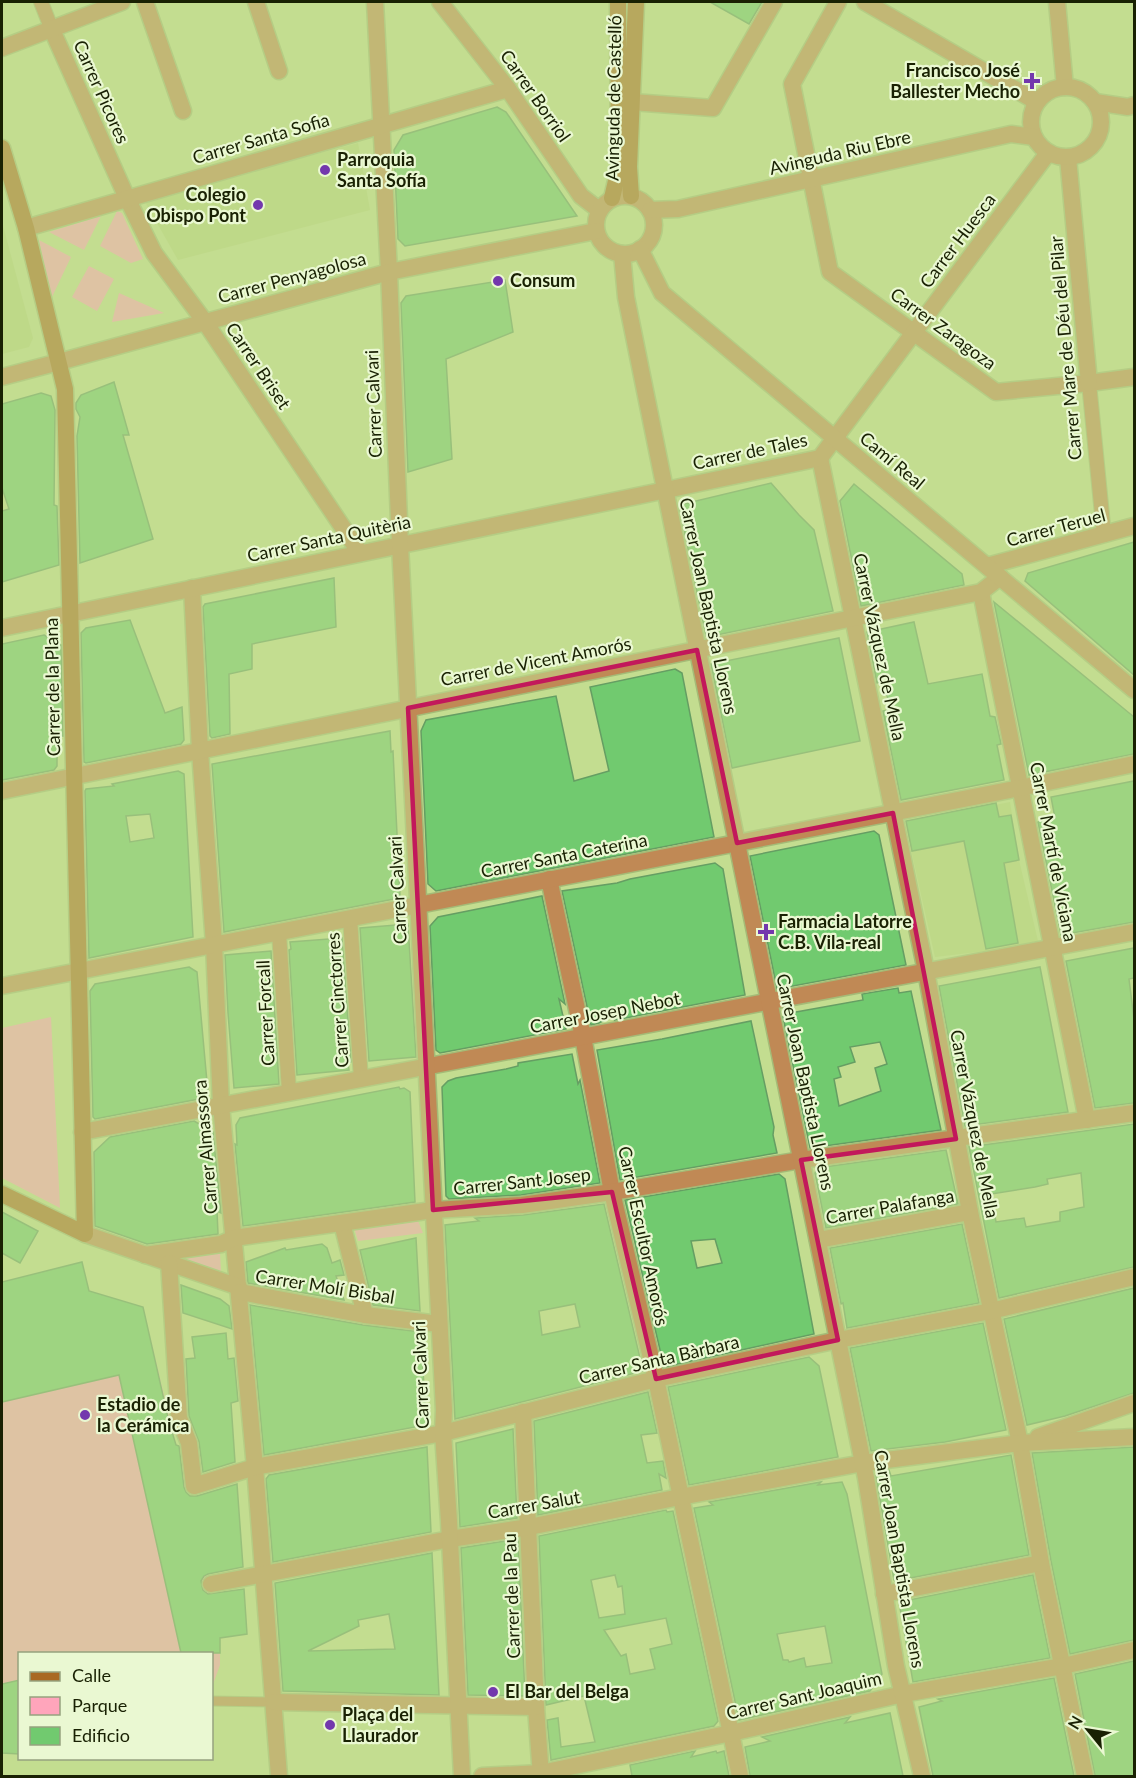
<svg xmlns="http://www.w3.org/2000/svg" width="1136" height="1778" font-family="Lato,sans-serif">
  <rect width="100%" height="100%" fill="#c3dd90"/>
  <!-- built -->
  <g fill="#b9d47f">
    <polygon points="358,143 370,210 178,260 144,200"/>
    <polygon points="2,222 33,338 29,347 2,354"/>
    <polygon points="1010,802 1019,860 1038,941 986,951 935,957 905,823"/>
  </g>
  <!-- green -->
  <g fill="#ffa5bb">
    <polygon points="117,211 122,213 143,259 131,263 100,246"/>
    <polygon points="101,216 84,250 49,232"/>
    <polygon points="39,240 71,257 51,299"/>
    <polygon points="89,266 114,279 97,311 72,297"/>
    <polygon points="119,293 164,313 112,322"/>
    <polygon points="51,1017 60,1208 2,1178 2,1028"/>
    <polygon points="418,1221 423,1233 358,1241 354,1228"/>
    <polygon points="220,1253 221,1272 182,1259"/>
    <polygon points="82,1262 89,1291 143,1307 212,1597 220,1638 220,1665 212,1687 212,1654 20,1654 20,1754 2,1753 2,1282"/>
  </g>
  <!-- building -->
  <g fill="#71ca6f" stroke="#659e63" stroke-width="1.5" fill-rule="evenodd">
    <polygon points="710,2 762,2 749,24"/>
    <polygon points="497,107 506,112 577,216 405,246 398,239 394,150 403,135"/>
    <polygon points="505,280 513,332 446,359 452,459 408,472 401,303 406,296"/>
    <polygon points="114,382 129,435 123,435 153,539 80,563 77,436 80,417 76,409 76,403 81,395"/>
    <polygon points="41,393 51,396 55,410 54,505 57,506 59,565 2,582 2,511 9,509 2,488 2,404"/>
    <polygon points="771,483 799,515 814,530 833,611 707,637 706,636 679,505"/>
    <polygon points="854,484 962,574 964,585 861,606 840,501"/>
    <polygon points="1134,542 1134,675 1025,581 1028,573"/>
    <polygon points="334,578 336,627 252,644 252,669 229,674 230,734 212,738 210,736 203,607 205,604"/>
    <polygon points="994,602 1134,717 1134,754 1029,775"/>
    <polygon points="130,620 165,713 182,707 184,740 181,744 86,763 84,762 81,633 86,628"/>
    <polygon points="914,622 928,684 982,674 990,716 995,717 1001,744 997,745 1004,780 901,800 883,711 891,709 883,682 877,683 867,632"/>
    <polygon points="44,635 61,645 63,736 57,737 57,766 54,770 2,780 2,644"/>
    <polygon points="839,638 860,741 732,768 711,664"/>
    <polygon points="675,669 682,673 714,837 436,891 428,884 421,731 426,720 556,696 574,781 609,771 590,687"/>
    <polygon points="390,731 391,752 393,751 400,896 399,898 224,932 212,764"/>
    <path d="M178,771L184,774L193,937L89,958L85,791L86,789L114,786L112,784ZM150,814L154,838L130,842L126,816Z"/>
    <polygon points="1134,781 1134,922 1061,935 1038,822 1055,818 1051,797"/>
    <polygon points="996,803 999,817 1011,815 1019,860 1004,863 1018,943 986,949 964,841 912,851 906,821"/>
    <polygon points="874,831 879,835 906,965 777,989 750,856"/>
    <polygon points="715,863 723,869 745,995 615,1020 619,1013 599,1023 591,1025 562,891 617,883 630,879"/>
    <polygon points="542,896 565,1004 559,999 566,1029 440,1053 436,1050 430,926 438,917"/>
    <polygon points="408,924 416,1057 369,1061 360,928"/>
    <polygon points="342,938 351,1062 348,1063 349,1070 297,1075 289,950 291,949 290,942"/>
    <polygon points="1134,948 1134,978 1129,979 1134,1019 1134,1103 1095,1108 1066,961"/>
    <polygon points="271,951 279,1084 234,1088 228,1013 225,955"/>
    <polygon points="189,967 197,972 208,1093 204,1098 95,1119 93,1117 90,991 95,984"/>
    <polygon points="1040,967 1068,1112 965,1126 939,986"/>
    <path d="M898,988L899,993L911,991L941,1130L810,1148L783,1017L785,1014L863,1000L862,994ZM880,1042L887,1064L875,1068L881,1091L839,1106L834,1079L841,1077L838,1067L855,1062L850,1047Z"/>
    <polygon points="751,1021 774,1127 773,1135 777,1153 620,1180 597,1050 662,1039"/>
    <polygon points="572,1054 578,1084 580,1080 600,1183 521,1195 449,1199 446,1196 442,1087 448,1081 456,1078 506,1069 518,1066 518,1063"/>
    <polygon points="399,1087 400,1089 404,1088 410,1092 415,1202 243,1226 235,1144 237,1145 236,1125 240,1118"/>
    <polygon points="194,1121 213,1132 221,1213 217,1211 218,1234 147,1244 95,1226 94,1152 110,1137"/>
    <path d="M1134,1124V1267L999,1298L969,1147ZM1081,1173L1084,1207L1060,1212V1221L1026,1227L1024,1218L996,1222L991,1194L1035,1187L1048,1184L1047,1179Z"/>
    <polygon points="946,1150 958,1204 826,1228 815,1173 817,1168"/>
    <path d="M779,1174L785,1179L814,1334L664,1367L625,1200ZM715,1239L722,1263L697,1268L691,1241Z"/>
    <path d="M604,1204L643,1371L455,1419L445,1225L479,1221L475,1218L523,1215ZM575,1304L580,1327L542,1335L539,1311Z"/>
    <polygon points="2,1212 38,1231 20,1263 2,1253"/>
    <polygon points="962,1224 979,1303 847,1328 843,1303 841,1304 830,1248"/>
    <polygon points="416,1238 420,1311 373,1305 360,1250"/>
    <polygon points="322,1244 327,1248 332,1263 340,1260 344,1275 336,1276 344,1300 248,1283 246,1262 285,1248 286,1250"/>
    <polygon points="82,1262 89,1291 143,1307 169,1422 176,1445 179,1446 184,1487 186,1492 190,1496 197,1496 237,1484 243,1567 208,1574 204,1576 201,1581 203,1590 208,1594 244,1589 247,1634 220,1638 220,1653 181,1653 119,1375 2,1402 2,1282"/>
    <polygon points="181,1285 220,1299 229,1306 232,1329 183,1313"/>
    <polygon points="1134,1288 1134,1393 1065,1416 1027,1425 1004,1319"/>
    <polygon points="250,1305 363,1325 421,1332 426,1425 264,1455"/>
    <polygon points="983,1323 1006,1430 945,1442 871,1451 850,1348"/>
    <polygon points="226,1333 228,1359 234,1358 238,1401 231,1403 235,1462 203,1472 199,1442 189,1416 186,1359 195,1358 192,1337"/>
    <polygon points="809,1357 819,1366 838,1457 689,1485 668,1387"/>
    <polygon points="648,1392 657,1433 641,1435 647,1463 663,1461 666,1478 659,1474 662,1490 538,1515 534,1421"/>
    <polygon points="513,1429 517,1518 460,1527 456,1443"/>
    <polygon points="427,1447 431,1532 273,1562 266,1479 269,1475"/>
    <polygon points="1134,1447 1134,1640 1070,1654 1051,1561 1032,1453"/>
    <polygon points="1011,1455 1029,1555 895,1581 894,1580 876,1476 879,1472 889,1470 891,1476"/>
    <path d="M821,1482L818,1485L842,1482L847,1494L882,1674L870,1691L739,1720L694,1508L713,1505L709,1502ZM825,1626L832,1663L806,1667L804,1658L789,1662L788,1660H783L777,1634Z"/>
    <path d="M666,1510L667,1512L673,1511L718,1721L714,1726L551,1760L547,1720L558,1718L561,1747L595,1742L584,1696L546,1705L539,1536ZM615,1575L618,1587L622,1586L625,1614L599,1618L591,1580ZM666,1618L672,1644L650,1649L655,1669L630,1674L626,1654L621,1656L604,1630Z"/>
    <polygon points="518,1539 525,1696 468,1695 461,1548"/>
    <path d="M432,1553L439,1695L283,1691L275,1583ZM389,1614L395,1649L308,1651L359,1626L358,1620Z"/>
    <polygon points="1033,1575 1050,1658 913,1682 899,1602"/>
    <polygon points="1134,1661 1134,1776 1095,1776 1075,1674"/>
    <polygon points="1054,1678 1074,1776 933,1776 919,1707 942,1701 938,1699"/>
    <polygon points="20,1680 20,1754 2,1753 2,1684"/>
    <polygon points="890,1713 903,1776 750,1776 745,1747 770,1741 762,1737 850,1717 845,1723"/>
    <polygon points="695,1751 691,1757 716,1751 717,1753 724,1751 729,1776 632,1776 630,1765"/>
  </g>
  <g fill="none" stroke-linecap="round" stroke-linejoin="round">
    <!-- service casing -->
    <g stroke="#a4bb77" stroke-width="11">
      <polyline id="service" points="212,1701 274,1702"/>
    </g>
    <!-- pedestrian casing -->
    <g stroke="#a4bb77" stroke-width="16">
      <g id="pedestrian">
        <polyline points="41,2 52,30"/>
        <polyline points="1089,383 1104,535"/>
        <polyline points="350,918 361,1079"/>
        <polyline points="279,932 289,1092"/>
      </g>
    </g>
    <!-- minor casing -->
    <g stroke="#a4bb77" stroke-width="19">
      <g id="minor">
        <polyline points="145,2 183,111"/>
        <polyline points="256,2 279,71"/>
        <polyline points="375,2 389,272"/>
        <polyline points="838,2 792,84 830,272 996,392 1089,383 1134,377"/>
        <polyline points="865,2 1037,102"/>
        <polyline points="1057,2 1065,87"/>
        <polyline points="52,30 127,198 154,253 205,322 360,553"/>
        <polyline points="2,48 122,2"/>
        <polyline points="632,102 713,108 774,2"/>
        <polyline points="1068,158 1089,383"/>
        <polyline points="26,228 508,89"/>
        <polyline points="2,377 59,362"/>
        <polyline points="820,458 926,971 970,1212 1020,1443 1041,1563 1085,1776"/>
        <polyline points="987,566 1134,526"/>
        <polyline points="192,588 200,751 214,944 221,1105 255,1467 279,1776"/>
        <polyline points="981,592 1087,1120"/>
        <polyline points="2,628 820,458 1048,153"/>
        <polyline points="2,791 981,592 1000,577"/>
        <polyline points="549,879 583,1037 612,1192 656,1379 740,1776"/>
        <polyline points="2,986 1020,788 1134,764"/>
        <polyline points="82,1132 1134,932"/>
        <polyline points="342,1223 365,1315"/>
        <polyline points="85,1234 239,1287"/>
        <polyline points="818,1240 970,1212"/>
        <polyline points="145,1255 221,1244 234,1238 433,1210 522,1205 612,1192 801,1160 1134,1113"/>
        <polyline points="169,1263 179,1418 189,1443 194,1486 255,1467 443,1433 656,1379 838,1340 991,1311 1134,1277"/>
        <polyline points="240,1292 365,1315 439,1324"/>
        <polyline points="523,1412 536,1707 541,1776"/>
        <polyline points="1038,1437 1134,1403"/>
        <polyline points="211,1584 450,1539 529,1527 680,1497 863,1463 1020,1443 1134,1437"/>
        <polyline points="884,1594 1041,1563"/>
        <polyline points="274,1702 536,1707"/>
        <polyline points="482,1776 541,1773 731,1733 903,1694 1063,1666 1134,1650"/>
      </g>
    </g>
    <!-- tertiary casing -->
    <g stroke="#a4bb77" stroke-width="19">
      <g id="tertiary">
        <polyline points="440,2 508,89 581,196 599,210"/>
        <circle cx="1066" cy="122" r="35"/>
        <polyline points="1095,102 1128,107 1134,105"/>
        <circle cx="625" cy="225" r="29"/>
        <polyline points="650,210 678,209 1011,134 1034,137"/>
        <polyline points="640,249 662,293 1134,690"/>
        <polyline points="622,254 626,297 866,1478 896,1666 922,1776"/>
        <polyline points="389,272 400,545 444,1410 443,1433 449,1521 462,1776"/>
        <polyline points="59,362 389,272 596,231"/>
      </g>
    </g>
    <!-- secondary casing -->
    <g stroke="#a4bb77" stroke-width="19">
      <g id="secondary">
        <polyline points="2,148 26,228 65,389 85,1234 2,1194"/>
        <polyline points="631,196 629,167 636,2"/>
        <polyline points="612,198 619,168 618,2"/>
      </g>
    </g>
    <!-- service -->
    <use href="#service" stroke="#c08955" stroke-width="9"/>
    <!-- pedestrian -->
    <use href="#pedestrian" stroke="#c08955" stroke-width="14"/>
    <!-- minor -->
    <use href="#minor" stroke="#c08955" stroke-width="16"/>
    <!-- tertiary -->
    <use href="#tertiary" stroke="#c08955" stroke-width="16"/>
    <!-- secondary -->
    <use href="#secondary" stroke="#a96923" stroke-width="16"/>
  </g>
  <!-- marked area -->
  <path d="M0 0H1136V1778H0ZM697,650L737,843L893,813L956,1139L801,1160L838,1340L656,1379L612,1192L433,1210L408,708Z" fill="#c3dd90" fill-opacity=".55" fill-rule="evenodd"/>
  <path fill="none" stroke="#c2185b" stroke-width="4.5" stroke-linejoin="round" d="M697,650L737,843L893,813L956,1139L801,1160L838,1340L656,1379L612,1192L433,1210L408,708Z"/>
  <!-- markers -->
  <g fill="#7338ad" stroke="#eaf8d2" stroke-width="2">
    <path d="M1029 72h6v6h6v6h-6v6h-6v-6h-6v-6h6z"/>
    <circle cx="325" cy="170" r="6"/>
    <circle cx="258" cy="205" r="6"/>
    <circle cx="498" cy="281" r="6"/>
    <path d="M763 923h6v6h6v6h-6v6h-6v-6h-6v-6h6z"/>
    <circle cx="85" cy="1415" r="6"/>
    <circle cx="493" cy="1692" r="6"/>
    <circle cx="330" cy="1725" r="6"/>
  </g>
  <g text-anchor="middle" stroke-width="4.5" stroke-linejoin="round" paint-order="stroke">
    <!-- poi labels -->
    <g font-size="18" font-weight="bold" fill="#192103" stroke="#eaf8d2" text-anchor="start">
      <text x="1020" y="77" text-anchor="end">Francisco José<tspan x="1020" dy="21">Ballester Mecho</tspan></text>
      <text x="337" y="166">Parroquia<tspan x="337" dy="21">Santa Sofía</tspan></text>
      <text x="246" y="201" text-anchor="end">Colegio<tspan x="246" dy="21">Obispo Pont</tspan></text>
      <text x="510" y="287">Consum</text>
      <text x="778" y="928">Farmacia Latorre<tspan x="778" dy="21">C.B. Vila-real</tspan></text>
      <text x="97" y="1411">Estadio de<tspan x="97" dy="21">la Cerámica</tspan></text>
      <text x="505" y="1698">El Bar del Belga</text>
      <text x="342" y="1721">Plaça del<tspan x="342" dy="21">Llaurador</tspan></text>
    </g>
    <!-- street labels -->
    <g font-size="18" fill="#192103" stroke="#eaf8d2">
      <text transform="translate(101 92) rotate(66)" y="6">Carrer Picores</text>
      <text transform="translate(535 96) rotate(55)" y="6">Carrer Borriol</text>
      <text transform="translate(614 98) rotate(-89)" y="6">Avinguda de Castelló</text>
      <text transform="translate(261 139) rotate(-16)" y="6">Carrer Santa Sofia</text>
      <text transform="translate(840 153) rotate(-13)" y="6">Avinguda Riu Ebre</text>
      <text transform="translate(958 241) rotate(-53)" y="6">Carrer Huesca</text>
      <text transform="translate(292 278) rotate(-15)" y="6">Carrer Penyagolosa</text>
      <text transform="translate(943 329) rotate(36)" y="6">Carrer Zaragoza</text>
      <text transform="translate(1066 348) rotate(-95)" y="6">Carrer Mare de Déu del Pilar</text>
      <text transform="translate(258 366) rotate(56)" y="6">Carrer Briset</text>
      <text transform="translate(374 404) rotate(-92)" y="6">Carrer Calvari</text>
      <text transform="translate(750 452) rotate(-12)" y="6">Carrer de Tales</text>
      <text transform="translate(892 461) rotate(40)" y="6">Camí Real</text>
      <text transform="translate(1056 528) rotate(-15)" y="6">Carrer Teruel</text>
      <text transform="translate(329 539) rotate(-12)" y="6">Carrer Santa Quitèria</text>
      <text transform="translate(708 606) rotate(78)" y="6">Carrer Joan Baptista Llorens</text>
      <text transform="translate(879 647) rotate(78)" y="6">Carrer Vázquez de Mella</text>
      <text transform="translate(536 662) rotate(-11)" y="6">Carrer de Vicent Amorós</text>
      <text transform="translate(53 687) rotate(-91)" y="6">Carrer de la Plana</text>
      <text transform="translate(1053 852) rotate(79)" y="6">Carrer Martí de Viciana</text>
      <text transform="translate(564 856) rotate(-11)" y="6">Carrer Santa Caterina</text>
      <text transform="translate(398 890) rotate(-93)" y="6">Carrer Calvari</text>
      <text transform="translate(338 1000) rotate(-94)" y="6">Carrer Cinctorres</text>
      <text transform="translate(266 1013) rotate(-93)" y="6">Carrer Forcall</text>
      <text transform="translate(605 1013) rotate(-11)" y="6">Carrer Josep Nebot</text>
      <text transform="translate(805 1082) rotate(78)" y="6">Carrer Joan Baptista Llorens</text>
      <text transform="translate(974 1124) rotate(79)" y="6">Carrer Vázquez de Mella</text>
      <text transform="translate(206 1147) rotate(-95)" y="6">Carrer Almassora</text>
      <text transform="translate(522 1182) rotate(-6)" y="6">Carrer Sant Josep</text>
      <text transform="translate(890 1207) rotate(-10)" y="6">Carrer Palafanga</text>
      <text transform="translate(643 1236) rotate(78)" y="6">Carrer Escultor Amorós</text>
      <text transform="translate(325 1287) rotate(9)" y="6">Carrer Molí Bisbal</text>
      <text transform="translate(659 1360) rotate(-13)" y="6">Carrer Santa Bàrbara</text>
      <text transform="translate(421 1375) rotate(-92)" y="6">Carrer Calvari</text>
      <text transform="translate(534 1505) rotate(-10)" y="6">Carrer Salut</text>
      <text transform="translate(899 1559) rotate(80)" y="6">Carrer Joan Baptista Llorens</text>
      <text transform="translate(512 1596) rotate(-92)" y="6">Carrer de la Pau</text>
      <text transform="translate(804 1696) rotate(-13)" y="6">Carrer Sant Joaquim</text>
    </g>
  </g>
  <!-- border -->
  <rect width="1136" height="1778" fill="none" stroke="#192103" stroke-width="6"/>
  <!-- legend -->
  <rect x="18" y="1652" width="195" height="108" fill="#eaf8d2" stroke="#96a27f" stroke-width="1.5"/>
  <rect x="30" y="1672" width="30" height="9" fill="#a96923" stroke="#96a27f" stroke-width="1.5"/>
  <text x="72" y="1682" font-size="18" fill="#192103">Calle</text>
  <rect x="30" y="1697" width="30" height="18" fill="#ffa5bb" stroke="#96a27f" stroke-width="1.5"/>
  <text x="72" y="1712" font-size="18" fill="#192103">Parque</text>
  <rect x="30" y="1727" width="30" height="18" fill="#71ca6f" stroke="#96a27f" stroke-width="1.5"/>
  <text x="72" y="1742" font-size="18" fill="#192103">Edificio</text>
  <!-- north arrow -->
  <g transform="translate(1088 1730) rotate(300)" stroke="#eaf8d2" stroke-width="4.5" paint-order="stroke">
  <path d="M0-4.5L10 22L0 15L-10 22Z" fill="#192103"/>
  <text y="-9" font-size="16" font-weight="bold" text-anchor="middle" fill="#192103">N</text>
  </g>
</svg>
